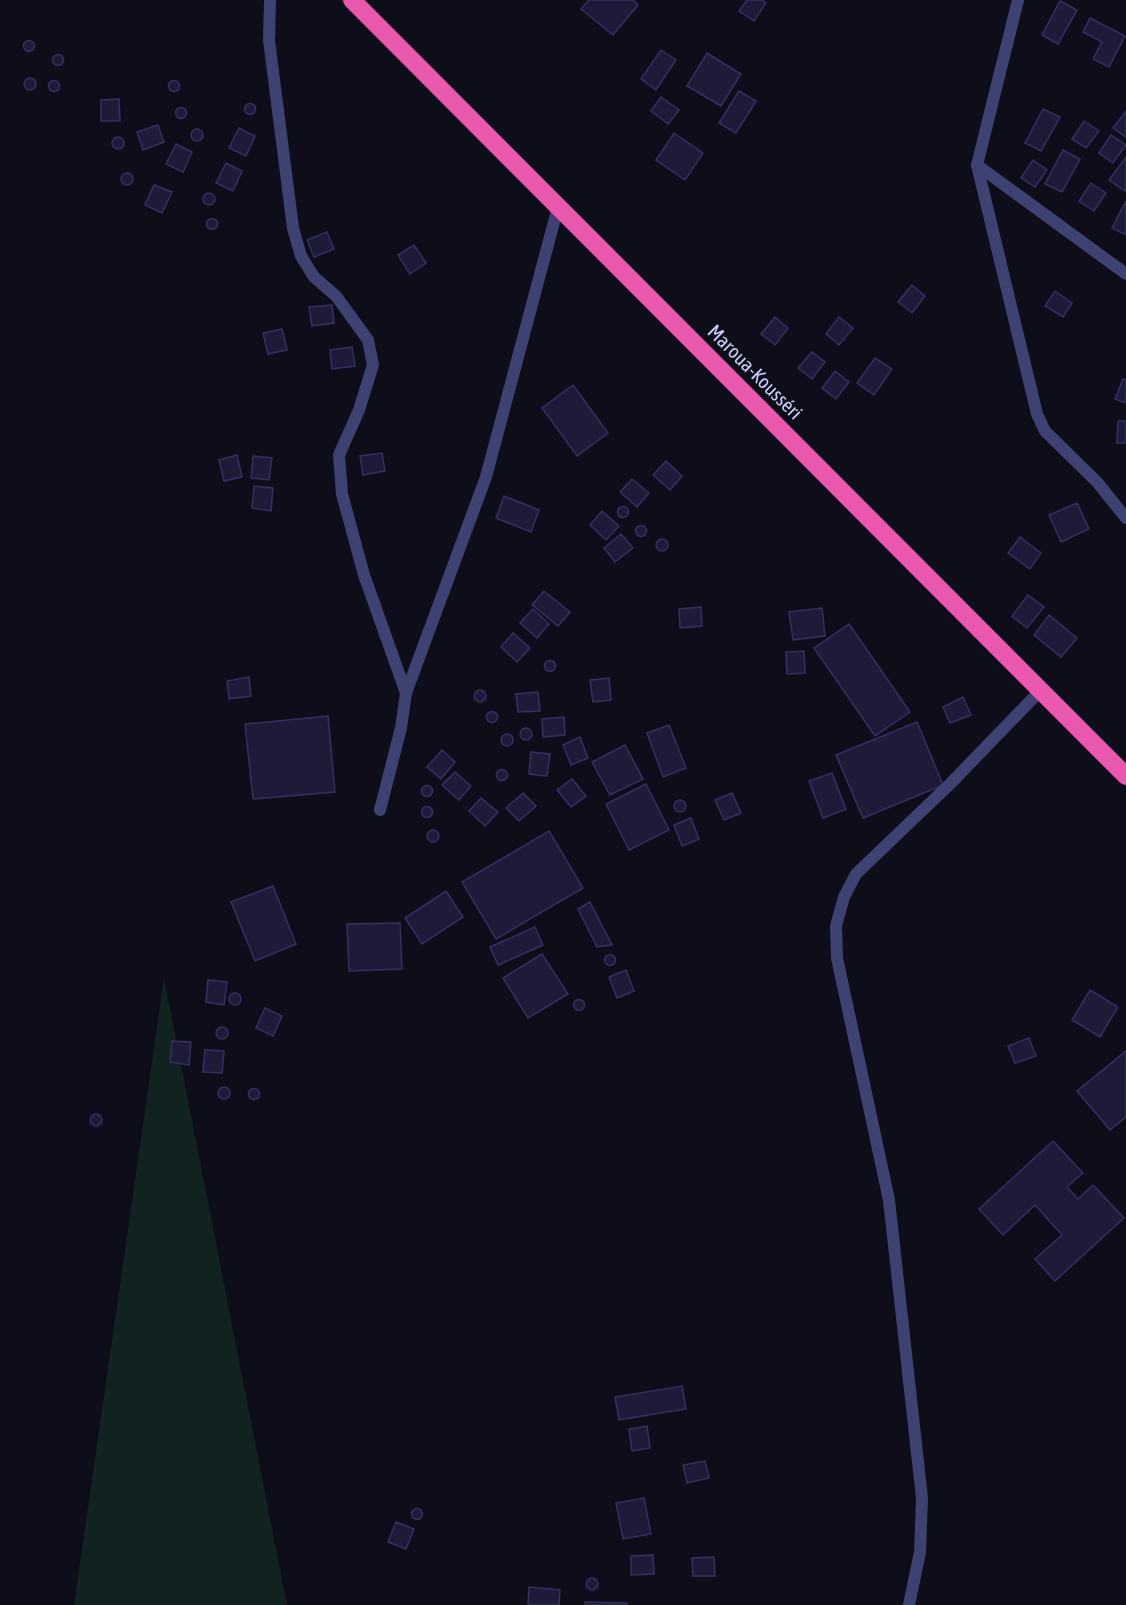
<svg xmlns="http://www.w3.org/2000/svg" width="1126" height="1605" font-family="'Asap Condensed',sans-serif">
  <rect width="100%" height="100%" fill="#0e0d1a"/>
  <!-- grass -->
  <polygon fill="#112320" points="164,978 287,1605 74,1605"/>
  <!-- building -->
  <g fill="#1e1b39" stroke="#343062" stroke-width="1.5">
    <polygon points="589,0 633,0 638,5 613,35 581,9"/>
    <polygon points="747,0 762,0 766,3 754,21 739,11"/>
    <polygon points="1060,1 1077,10 1058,44 1042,35"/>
    <polygon points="1090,18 1125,36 1109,67 1093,59 1102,42 1083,32"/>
    <circle cx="29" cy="46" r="5.5"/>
    <polygon points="661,50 676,60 656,90 641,79"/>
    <polygon points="707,53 741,74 721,106 687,86"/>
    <circle cx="58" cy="60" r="5.5"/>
    <circle cx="30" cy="84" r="6"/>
    <circle cx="174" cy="86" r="5.5"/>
    <circle cx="54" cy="86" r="5.5"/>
    <polygon points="739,91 756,101 736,133 719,123"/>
    <polygon points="661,97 679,110 668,124 651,111"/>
    <polygon points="119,99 120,121 101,121 101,100"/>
    <circle cx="250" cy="109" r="5.5"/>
    <circle cx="181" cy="113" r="5.5"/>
    <polygon points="1043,109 1060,117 1041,151 1025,143"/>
    <polygon points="1126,111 1126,137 1113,128"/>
    <polygon points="1084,121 1099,131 1086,148 1072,139"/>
    <polygon points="158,125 164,142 143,150 137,132"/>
    <polygon points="239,128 255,136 246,156 229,148"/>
    <circle cx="197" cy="135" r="6"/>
    <polygon points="674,133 703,153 685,180 656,160"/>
    <polygon points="1111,135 1126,145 1113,163 1099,153"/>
    <circle cx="118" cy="143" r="6"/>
    <polygon points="176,144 192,152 183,172 166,164"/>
    <polygon points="1063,150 1080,159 1062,192 1045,184"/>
    <polygon points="1126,157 1126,190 1125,191 1109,180"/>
    <polygon points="1033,160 1047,170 1035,187 1021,178"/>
    <polygon points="226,163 242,171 233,191 216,183"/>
    <circle cx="127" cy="179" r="6"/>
    <polygon points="1091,183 1106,193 1094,211 1079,201"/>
    <polygon points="154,185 172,192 162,213 145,205"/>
    <circle cx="209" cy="199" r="6"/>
    <polygon points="1126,201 1126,235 1112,228"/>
    <circle cx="212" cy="224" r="5.5"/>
    <polygon points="327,232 334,249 314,257 307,240"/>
    <polygon points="414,245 426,263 410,274 398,255"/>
    <polygon points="912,285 925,296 912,313 898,302"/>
    <polygon points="1055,291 1072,303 1063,317 1045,306"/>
    <polygon points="332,305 334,323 312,326 309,307"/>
    <polygon points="775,317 788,328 775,345 761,334"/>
    <polygon points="839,317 853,328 839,345 826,334"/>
    <polygon points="282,329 287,350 268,354 263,333"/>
    <polygon points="352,347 355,366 332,369 330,350"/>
    <polygon points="812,352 825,362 812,379 798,368"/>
    <polygon points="875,358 892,369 874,395 857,383"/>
    <polygon points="835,371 849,382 836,399 822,388"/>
    <polygon points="1123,379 1126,380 1126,403 1115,399"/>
    <polygon points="573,385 608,433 577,456 542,408"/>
    <polygon points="1118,421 1126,421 1126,443 1117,443"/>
    <polygon points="382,453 385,471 363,475 360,456"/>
    <polygon points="237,455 242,477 224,481 219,460"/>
    <polygon points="253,456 272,458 269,480 251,478"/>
    <polygon points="666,461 682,476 670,490 653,475"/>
    <polygon points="632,479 649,493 637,507 620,492"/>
    <polygon points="254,486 273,488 271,511 252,508"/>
    <polygon points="504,496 539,510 531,532 496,518"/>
    <polygon points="1077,503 1089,529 1061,542 1049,515"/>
    <circle cx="623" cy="512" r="5.5"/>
    <polygon points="602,511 619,526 606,540 590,525"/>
    <circle cx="641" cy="531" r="5.5"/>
    <polygon points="621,534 633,548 615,562 604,548"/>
    <polygon points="1020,537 1041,553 1030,569 1008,553"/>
    <circle cx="662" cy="545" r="6"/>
    <polygon points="544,591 570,612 558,626 532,605"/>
    <polygon points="1028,595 1044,607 1027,628 1012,616"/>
    <polygon points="701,607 702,626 680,628 679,609"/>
    <polygon points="822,608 825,636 793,640 789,612"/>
    <polygon points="533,609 549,624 537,638 520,623"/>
    <polygon points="1049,615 1077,638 1061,657 1034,635"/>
    <polygon points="849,624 910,712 875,736 814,648"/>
    <polygon points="513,633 530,648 517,662 501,647"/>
    <polygon points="804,651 805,673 787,674 786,652"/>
    <circle cx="550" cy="666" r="5.5"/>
    <polygon points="249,677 251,696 229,699 227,681"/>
    <polygon points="609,678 611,700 593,702 590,680"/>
    <circle cx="480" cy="696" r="6"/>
    <polygon points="538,692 540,711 518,712 516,694"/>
    <polygon points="963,697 971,715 950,723 943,707"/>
    <circle cx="492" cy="717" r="5.5"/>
    <polygon points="328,716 335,792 253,799 245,724"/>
    <polygon points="564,717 565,735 543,737 542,719"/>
    <polygon points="917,722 943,785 863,818 836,755"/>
    <polygon points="669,725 686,768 663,777 647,733"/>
    <circle cx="526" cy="734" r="6"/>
    <circle cx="507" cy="740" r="6"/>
    <polygon points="580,737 588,758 571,765 563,745"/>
    <polygon points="625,745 643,779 610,795 592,762"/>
    <polygon points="442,750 455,762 441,779 427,767"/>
    <polygon points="531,752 550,754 547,776 529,774"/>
    <circle cx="502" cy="775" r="5.5"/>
    <polygon points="455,772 471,786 459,800 442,785"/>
    <polygon points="832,773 846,809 823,818 809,781"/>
    <polygon points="572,779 586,796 571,807 557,790"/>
    <polygon points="646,784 669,830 629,850 606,804"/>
    <circle cx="427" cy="791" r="5.5"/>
    <polygon points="523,793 536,806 519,821 506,808"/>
    <polygon points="732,793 741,813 724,820 715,800"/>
    <polygon points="481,798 498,812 485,826 469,811"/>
    <circle cx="680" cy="806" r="6"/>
    <circle cx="427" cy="812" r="5.5"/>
    <polygon points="691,818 699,839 682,846 674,825"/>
    <circle cx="433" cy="836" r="6"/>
    <polygon points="549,831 583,888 496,939 462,882"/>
    <polygon points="273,886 296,944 255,961 231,902"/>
    <polygon points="446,891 463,917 422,944 405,918"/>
    <polygon points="590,902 612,945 597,947 578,909"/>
    <polygon points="400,923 402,969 349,971 347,924"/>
    <polygon points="535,927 543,945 498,965 490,947"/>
    <polygon points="542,954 568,994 528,1018 503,978"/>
    <circle cx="610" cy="960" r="5.5"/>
    <polygon points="626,970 634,991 617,998 609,977"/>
    <polygon points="208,980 227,982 224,1005 206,1002"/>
    <polygon points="1090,990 1118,1007 1100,1037 1072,1020"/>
    <circle cx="235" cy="999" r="6"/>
    <circle cx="579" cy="1005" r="5.5"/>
    <polygon points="265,1008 282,1016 273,1036 256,1028"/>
    <circle cx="222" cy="1033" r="6"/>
    <polygon points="1029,1038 1036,1056 1015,1063 1008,1046"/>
    <polygon points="172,1041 191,1042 189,1065 170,1062"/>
    <polygon points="205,1050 224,1051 222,1073 203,1072"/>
    <polygon points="1126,1051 1126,1117 1110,1130 1077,1091"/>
    <circle cx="224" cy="1093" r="6"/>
    <circle cx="254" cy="1094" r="5.5"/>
    <circle cx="96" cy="1120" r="6"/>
    <polygon points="1053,1141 1083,1173 1067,1187 1078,1199 1093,1185 1124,1218 1055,1281 1035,1259 1062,1235 1035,1205 1003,1235 979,1209"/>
    <polygon points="682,1386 686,1409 619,1420 615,1397"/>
    <polygon points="647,1426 650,1448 632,1451 629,1429"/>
    <polygon points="705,1461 709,1478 687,1483 683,1465"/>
    <polygon points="644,1498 651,1534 623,1539 616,1503"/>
    <circle cx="417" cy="1514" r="5.5"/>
    <polygon points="396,1522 414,1529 406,1549 388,1542"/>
    <polygon points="653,1555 654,1574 631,1575 631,1556"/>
    <polygon points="714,1557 715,1576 693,1576 692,1558"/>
    <circle cx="592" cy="1584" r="6"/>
    <polygon points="529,1587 560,1590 559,1605 528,1605"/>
    <polygon points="585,1602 627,1603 627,1605 585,1605"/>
  </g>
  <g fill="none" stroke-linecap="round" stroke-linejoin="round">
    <!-- street -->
    <g stroke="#3e4273" stroke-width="12">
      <polyline points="270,0 269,40 293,228 301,256 314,277 336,296 368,340 373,365 359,410 339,455 342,494 364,575 406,693"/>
      <polyline points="1018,0 977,165 1037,414 1045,431 1097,482 1126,518"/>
      <polyline points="977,165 1126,274"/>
      <polyline points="380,810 401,728 406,693 486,477 558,207"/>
      <polyline points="909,1605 920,1552 922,1498 889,1200 837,958 836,926 844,897 856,874 950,784 1040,691"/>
    </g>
    <!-- highway -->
    <polyline stroke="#e957ae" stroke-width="18" points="352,0 1126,776"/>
  </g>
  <g text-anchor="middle" stroke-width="4.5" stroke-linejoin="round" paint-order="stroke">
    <!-- street labels -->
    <g font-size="20" fill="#cdcdf9" stroke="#0e0d1a">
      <text transform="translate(755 372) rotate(45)" y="7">Maroua-Kousséri</text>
    </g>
  </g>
</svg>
